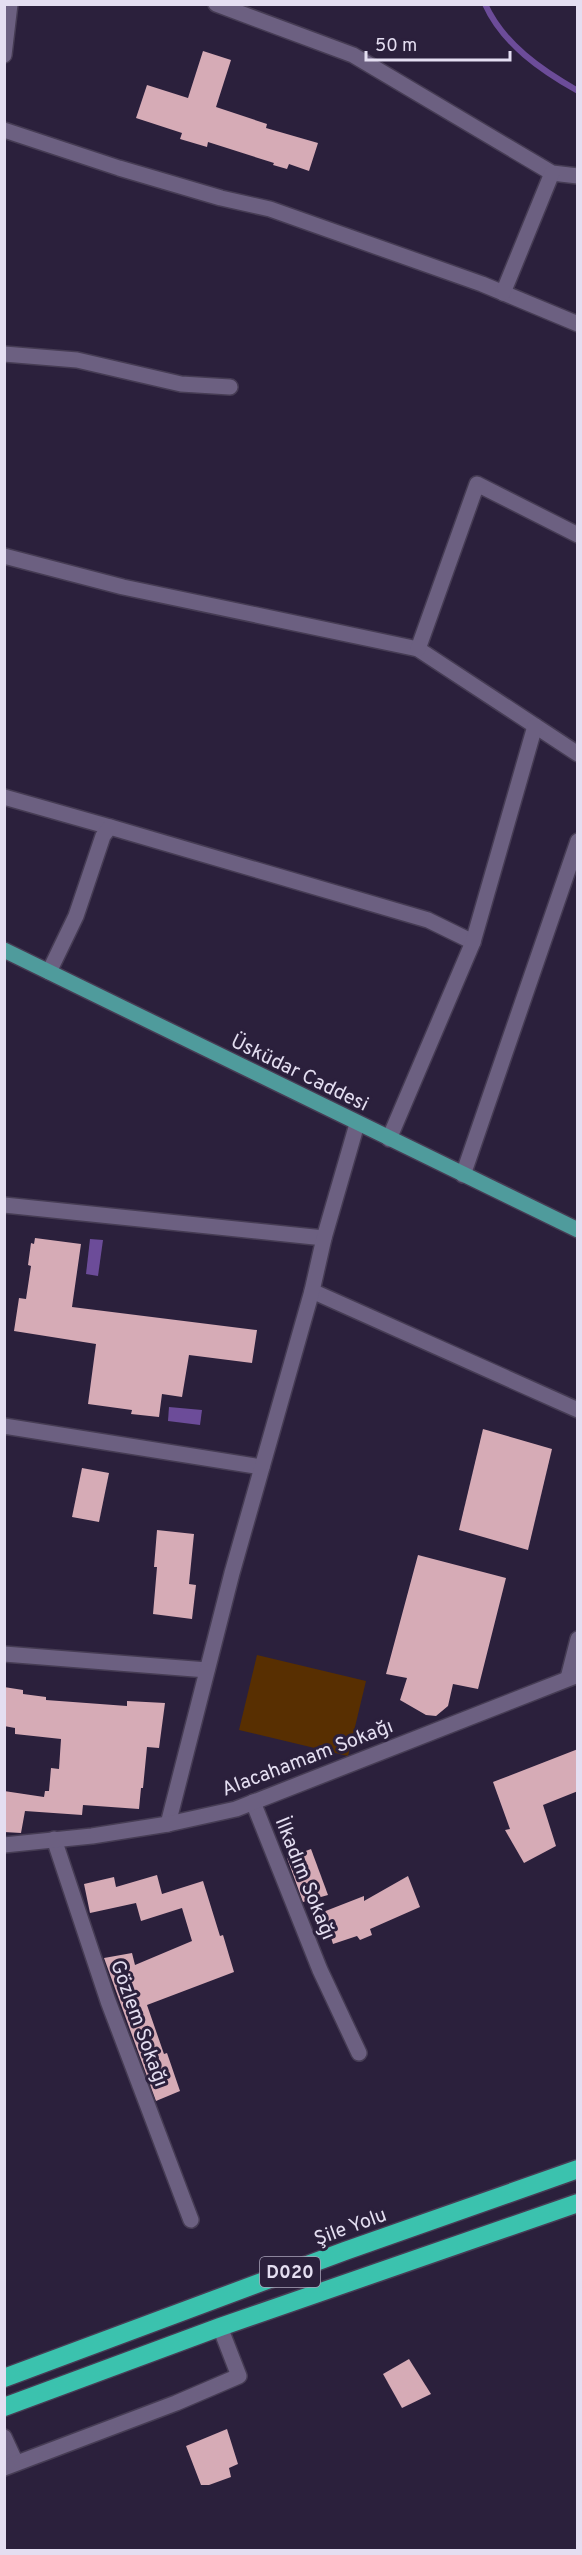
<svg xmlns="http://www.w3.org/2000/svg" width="582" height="2555" font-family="Overpass,sans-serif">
  <rect width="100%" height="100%" fill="#2b203c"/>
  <!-- green -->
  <polygon fill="#582f01" points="257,1655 366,1681 348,1756 239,1730"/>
  <!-- water -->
  <g fill="#6c4c99">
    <polygon points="90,1239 103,1240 98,1276 86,1274"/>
    <polygon points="169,1407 202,1410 200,1425 168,1421"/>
  </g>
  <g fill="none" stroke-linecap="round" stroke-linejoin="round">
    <!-- stream -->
    <path stroke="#6c4c99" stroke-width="6" d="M485,4C503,44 541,70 578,91"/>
  </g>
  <!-- building -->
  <g fill="#d6abb6">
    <polygon points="203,51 231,60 216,107 267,124 266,128 318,143 309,171 289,164 287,169 273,165 274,163 208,142 207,147 180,139 182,133 136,118 147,85 188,98"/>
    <polygon points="35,1238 81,1244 72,1307 257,1330 252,1363 189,1355 182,1397 162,1394 159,1417 131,1414 132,1410 88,1404 96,1344 14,1331 19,1298 26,1299 31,1266 28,1265 31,1243 34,1244"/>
    <polygon points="483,1429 552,1449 528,1550 459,1530"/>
    <polygon points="82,1468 109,1473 99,1522 72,1517"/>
    <polygon points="157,1530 194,1534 189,1584 196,1585 192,1619 153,1614 157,1567 154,1567"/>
    <polygon points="418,1555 506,1578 478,1689 453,1684 448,1706 436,1716 426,1715 400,1700 407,1678 386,1674"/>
    <polygon points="4,1687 23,1690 23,1694 46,1697 46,1700 127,1706 127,1701 165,1703 159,1748 147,1747 143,1788 141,1788 139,1809 83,1805 82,1815 25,1811 21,1833 4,1832 4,1791 44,1797 45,1791 49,1791 51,1768 59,1769 61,1739 15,1734 15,1728 4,1726"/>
    <polygon points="578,1749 578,1791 543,1805 556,1846 524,1863 505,1830 510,1829 493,1782"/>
    <polygon points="311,1849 328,1895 303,1902 287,1858"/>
    <polygon points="157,1875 162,1894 203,1881 220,1936 223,1935 234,1972 147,2005 164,2054 167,2053 180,2091 156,2101 104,1958 132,1953 135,1965 192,1941 182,1908 141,1921 136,1903 90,1913 84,1884 114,1877 116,1887"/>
    <polygon points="408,1876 420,1907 370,1929 372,1935 360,1940 357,1936 333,1944 323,1912 364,1896 364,1901"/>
    <polygon points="409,2359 431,2394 402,2408 383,2374"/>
    <polygon points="227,2429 238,2464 229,2468 231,2477 209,2485 201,2485 186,2446"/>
  </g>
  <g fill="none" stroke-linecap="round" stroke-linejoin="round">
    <!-- minor casing -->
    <g stroke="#463c54" stroke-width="18">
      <g id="minor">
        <polyline points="216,4 353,55 552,173 578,176"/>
        <polyline points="4,55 10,4"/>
        <polyline points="4,130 119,168 221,198 270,209 482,284 578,324"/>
        <polyline points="503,293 552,173"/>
        <polyline points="4,354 77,360 181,384 230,387"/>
        <polyline points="4,556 123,587 418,649 578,754"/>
        <polyline points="418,649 477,484 578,535"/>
        <polyline points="4,797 110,827"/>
        <polyline points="49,972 76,916 103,836 110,827 428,920 473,942"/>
        <polyline points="389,1139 473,942 535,726"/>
        <polyline points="463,1175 578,841"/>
        <polyline points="4,1205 324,1238"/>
        <polyline points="312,1291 578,1410"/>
        <polyline points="4,1426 262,1467"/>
        <polyline points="4,1654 207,1670"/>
        <polyline points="568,1678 578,1639"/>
        <polyline points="253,1802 320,1970 359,2053"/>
        <polyline points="168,1824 232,1573 312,1291 324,1238 357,1124"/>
        <polyline points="54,1839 108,2001 191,2220"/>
        <polyline points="4,1845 92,1836 168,1824 236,1809 578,1675"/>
        <polyline points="4,2437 16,2463"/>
        <polyline points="4,2468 176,2403 239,2376 220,2327"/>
      </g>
    </g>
    <!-- major casing -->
    <g stroke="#463c54" stroke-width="18">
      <polyline id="major" points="4,950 578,1230"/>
    </g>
    <!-- highway casing -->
    <g stroke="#463c54" stroke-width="21">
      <g id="highway">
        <polyline points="4,2378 345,2251 578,2169"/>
        <polyline points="4,2407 220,2327 578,2203"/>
      </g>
    </g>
    <!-- minor -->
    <use href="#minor" stroke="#6c6081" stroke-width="15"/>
    <!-- major -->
    <use href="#major" stroke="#4f9b9c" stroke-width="15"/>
    <!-- highway -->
    <use href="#highway" stroke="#3bc2ae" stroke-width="18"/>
  </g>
  <g text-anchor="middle" stroke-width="6" stroke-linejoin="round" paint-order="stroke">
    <!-- shield labels -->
    <rect fill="#2b203c" stroke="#aca5bb" stroke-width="1.5" x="260" y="2257" width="60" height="30" rx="4.5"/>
    <g font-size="18" font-weight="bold" fill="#e4def1">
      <text x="290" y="2278">D020</text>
    </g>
    <!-- street labels -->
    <g font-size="20" fill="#e4def1" stroke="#2b203c">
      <text transform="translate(300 1072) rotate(26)" y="7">Üsküdar Caddesi</text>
      <text transform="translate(307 1757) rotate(-21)" y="7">Alacahamam Sokağı</text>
      <text transform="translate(306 1878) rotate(68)" y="7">İlkadım Sokağı</text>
      <text transform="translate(140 2023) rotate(70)" y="7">Gözlem Sokağı</text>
      <text transform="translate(350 2226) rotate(-20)" y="7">Şile Yolu</text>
    </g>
  </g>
  <!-- border -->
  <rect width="582" height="2555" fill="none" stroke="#e4def1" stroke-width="12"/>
  <!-- scale -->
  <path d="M366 51v9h144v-9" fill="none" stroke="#e4def1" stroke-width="3"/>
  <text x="375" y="51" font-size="18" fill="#e4def1" stroke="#2b203c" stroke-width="4.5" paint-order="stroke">50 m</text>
</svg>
